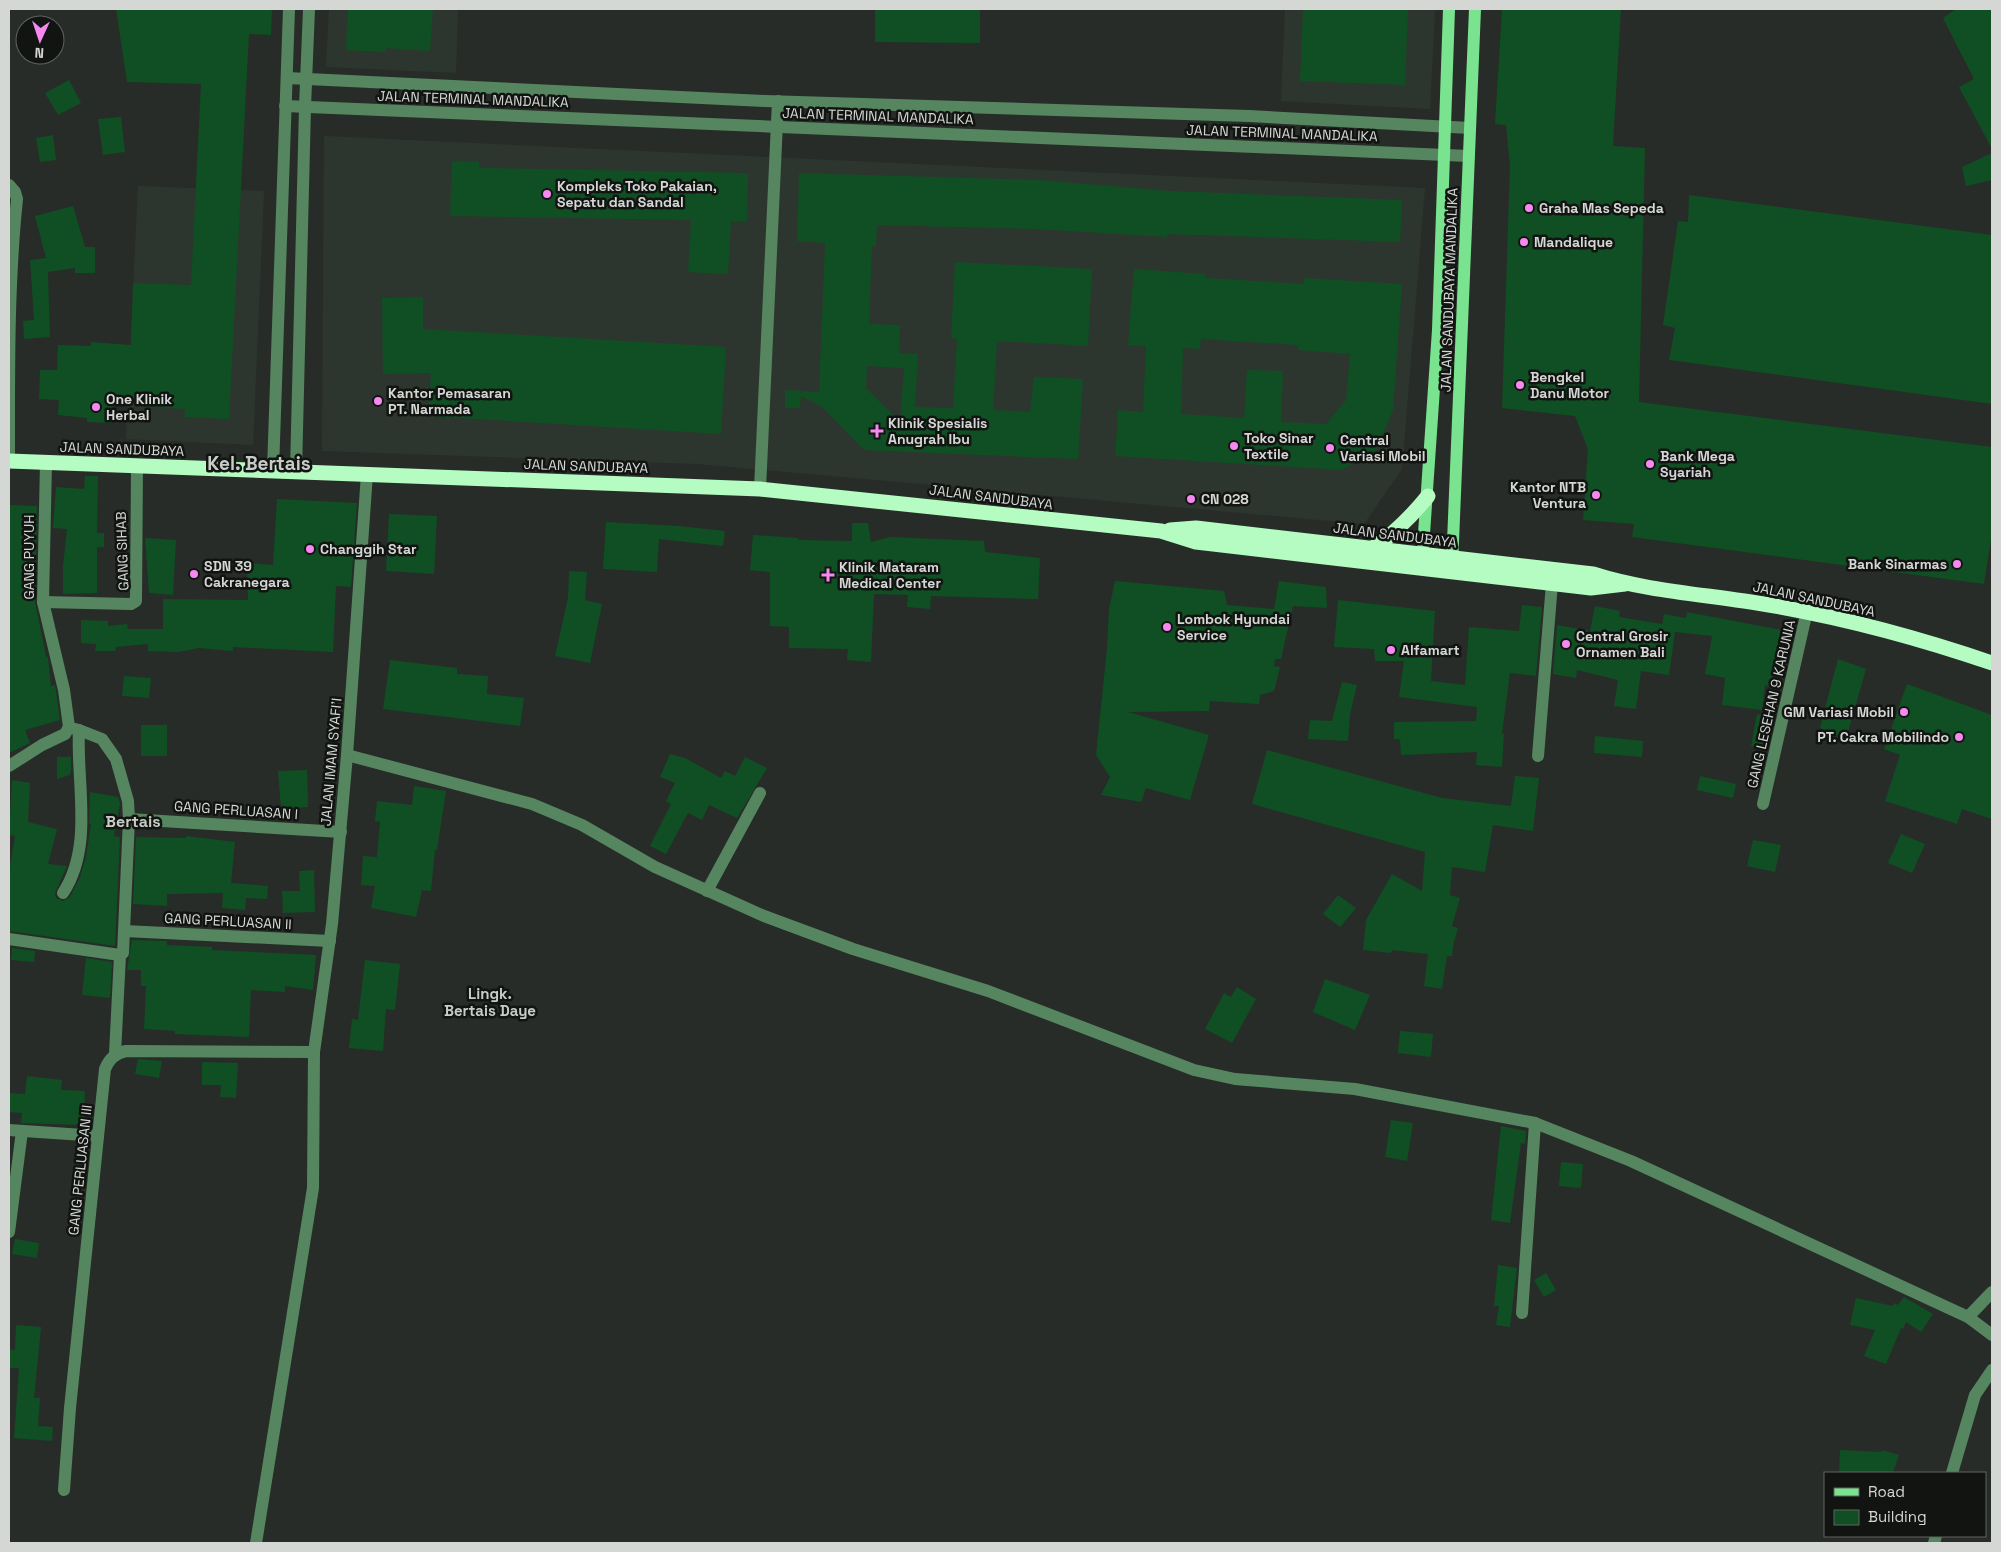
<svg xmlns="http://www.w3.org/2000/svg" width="2001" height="1552" font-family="'Space Grotesk',sans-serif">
  <rect width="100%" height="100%" fill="#272c28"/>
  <!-- built -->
  <g fill="#2d362e">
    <polygon points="329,9 458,9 456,73 326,67"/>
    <polygon points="1285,9 1435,9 1430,109 1281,101"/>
    <polygon points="324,136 1425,188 1402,469 1364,524 698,464 322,451"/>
    <polygon points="138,186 264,191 253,445 126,439"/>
  </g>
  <!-- building -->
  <g fill="#104f23" fill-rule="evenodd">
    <polygon points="116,9 272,9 271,35 249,34 229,419 185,417 185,409 113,404 112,423 87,422 87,418 58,415 59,400 39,399 40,370 57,370 58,345 91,346 91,342 131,345 133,283 191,285 201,84 127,82"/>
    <polygon points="348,9 433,9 430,51 386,48 386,52 346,50"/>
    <polygon points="875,9 980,9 980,43 875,42"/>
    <polygon points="1303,9 1408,9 1405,85 1300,81"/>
    <polygon points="1502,9 1621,9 1613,146 1645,148 1639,402 1992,447 1992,533 1984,584 1632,537 1634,524 1583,520 1588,449 1575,416 1502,408 1510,166 1506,125 1495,124"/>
    <polygon points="1956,9 1992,9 1992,149 1959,87 1974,79 1943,18"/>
    <polygon points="69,80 81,103 58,115 45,93"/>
    <polygon points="121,117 125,152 103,155 98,119"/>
    <polygon points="53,135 56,160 40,162 36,138"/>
    <polygon points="1992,153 1992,180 1966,186 1962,167"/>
    <polygon points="452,161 479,162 479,168 748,173 747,221 731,221 728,274 688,272 691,220 450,216"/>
    <path d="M799,173L1038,180L1170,191L1402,200L1400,242L1167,234V237L1037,229L877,225L876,246H872L869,324L900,325L899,353L918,354L915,407L953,408L957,339L951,338L955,262L1092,269L1088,346L997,341L993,410L1030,412L1034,377L1083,379L1078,459L864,450L821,406L801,396L800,408H785V390L819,392L825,243L797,241ZM867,366L904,368L900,422L866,388Z"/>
    <polygon points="1689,195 1992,235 1992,404 1669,360 1675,328 1663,325 1678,221 1688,222"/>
    <polygon points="73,206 85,247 95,247 95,273 75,273 75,268 48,272 50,337 24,339 23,321 34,320 30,260 46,258 35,216"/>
    <path d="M1134,269L1205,274V278L1304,284V278L1402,284L1393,410L1376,450L1342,470L1115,456L1118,410L1143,412L1146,346L1128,345ZM1201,339L1298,345V350L1350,354L1346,400L1326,424L1281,422L1283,371L1247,370L1244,418L1181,414L1183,348L1200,349Z"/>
    <polygon points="423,297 423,329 726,347 721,434 428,416 431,373 383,374 382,298"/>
    <polygon points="85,476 98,476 97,533 104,533 104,547 97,547 97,593 63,594 63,566 67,529 53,528 56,487 84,489"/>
    <polygon points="277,499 357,503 351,587 336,586 333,652 233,647 233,651 199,648 178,652 148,651 148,644 116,647 115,651 95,651 96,644 81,643 81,620 108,621 108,626 127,624 128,629 163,629 163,599 248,600 247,563 273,565"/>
    <polygon points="9,505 37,506 35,602 46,656 48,658 51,686 55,685 56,691 60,720 25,730 30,743 9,753"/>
    <polygon points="389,514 437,516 434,574 386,571"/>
    <polygon points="606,522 679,526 725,531 723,546 659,539 657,572 603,569"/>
    <polygon points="852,523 868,523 871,542 890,537 984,541 985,552 1040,558 1038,599 931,596 930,609 907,607 908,595 874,594 871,662 847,660 848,649 789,648 789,627 770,626 770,572 750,570 753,535 798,538 798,540 852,541"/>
    <polygon points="145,538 176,540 173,595 149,593"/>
    <polygon points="569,571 587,572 585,600 602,604 590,663 555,656 568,598"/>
    <polygon points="1115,581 1224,591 1227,605 1274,609 1279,581 1326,587 1327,608 1293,606 1281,659 1275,659 1274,666 1280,667 1274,691 1260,695 1259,704 1210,701 1209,711 1128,712 1209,735 1190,800 1146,788 1141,802 1101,795 1110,777 1096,755 1107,648 1109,609"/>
    <polygon points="1338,600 1435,611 1431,681 1465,685 1469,627 1519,631 1522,605 1542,607 1536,676 1510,673 1502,734 1504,734 1502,767 1476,765 1477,752 1401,755 1400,739 1394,739 1394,722 1476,721 1477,707 1399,697 1404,661 1375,661 1374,649 1334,647"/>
    <polygon points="1595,606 1620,611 1619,617 1662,624 1664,614 1686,618 1687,612 1781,630 1770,686 1765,685 1762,710 1722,705 1725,678 1705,674 1712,636 1675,632 1669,675 1641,671 1636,709 1614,706 1618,680 1577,670 1576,678 1553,674 1557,625 1590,631"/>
    <polygon points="1838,659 1866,669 1846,739 1820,728"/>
    <polygon points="390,660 457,668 457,674 488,676 487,694 524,698 520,726 383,709"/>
    <polygon points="124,676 151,678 149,698 122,696"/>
    <polygon points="1342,682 1357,685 1350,714 1348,741 1308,739 1310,720 1332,721"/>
    <polygon points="1907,684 1992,715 1992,819 1962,809 1957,824 1885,801 1900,755 1884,749"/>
    <polygon points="1757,714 1774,718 1767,750 1751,746"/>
    <rect x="141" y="725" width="26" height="31"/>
    <polygon points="1595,736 1643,741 1642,757 1594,753"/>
    <polygon points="1267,750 1442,798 1511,806 1515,776 1539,778 1533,831 1493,825 1485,872 1452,867 1450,895 1460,898 1452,926 1458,928 1454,941 1452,956 1447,956 1442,989 1424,986 1428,954 1392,950 1391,953 1363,950 1366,920 1392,874 1422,891 1425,852 1252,804"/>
    <polygon points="670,754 685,758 721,778 725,771 735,776 745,757 767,768 737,818 709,805 702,820 688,813 666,854 650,846 671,804 666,801 675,783 660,777"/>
    <polygon points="57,757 71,757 71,770 70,775 57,779"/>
    <polygon points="307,770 308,807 281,809 278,771"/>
    <polygon points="1700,776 1736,784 1733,798 1697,790"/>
    <polygon points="12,780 30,783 28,822 57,829 48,864 67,866 55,893 56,898 63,901 70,897 80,877 86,857 91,824 89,823 90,792 118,797 120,803 114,836 120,837 115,946 9,931 9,872 15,836 9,835"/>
    <polygon points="414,786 446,791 437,850 435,850 431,891 422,890 416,917 371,908 375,886 361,885 363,856 377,857 380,822 375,821 377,801 412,805"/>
    <polygon points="1901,834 1925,844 1912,873 1888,863"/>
    <polygon points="186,836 235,842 231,883 268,886 267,899 246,898 245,910 222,908 223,893 167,894 167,906 133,904 136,837 186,838"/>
    <polygon points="1753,840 1781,845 1775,872 1747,866"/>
    <polygon points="314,870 315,912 283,913 282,891 300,891 299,871"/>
    <polygon points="1338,895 1356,908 1340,927 1323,914"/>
    <polygon points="132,940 167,941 167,945 212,947 212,950 316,955 313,990 285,986 285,992 251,990 249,1037 175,1034 175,1031 144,1029 146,986 141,986 141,970 127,970"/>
    <polygon points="12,948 35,951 34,962 11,960"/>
    <polygon points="86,958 112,962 110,998 82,995"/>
    <polygon points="365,960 400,964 395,1010 386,1009 383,1051 349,1048 352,1019 358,1020"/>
    <polygon points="1325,979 1370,995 1355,1030 1313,1012"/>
    <polygon points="1237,987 1256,999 1232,1043 1205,1029 1224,993 1231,997"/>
    <polygon points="1400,1031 1433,1034 1431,1057 1398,1053"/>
    <polygon points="138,1059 162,1061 159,1078 135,1074"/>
    <polygon points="202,1062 238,1063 236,1098 220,1097 221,1085 202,1085"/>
    <polygon points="27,1076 62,1080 61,1090 85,1091 83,1125 21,1123 22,1113 9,1112 9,1093 25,1094"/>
    <polygon points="1391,1120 1413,1123 1407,1161 1385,1157"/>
    <polygon points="1501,1126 1526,1131 1525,1144 1521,1143 1510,1223 1491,1220"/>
    <polygon points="1561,1162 1583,1164 1581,1188 1559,1186"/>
    <polygon points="15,1239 39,1243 37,1258 12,1254"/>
    <polygon points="1498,1265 1517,1268 1510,1327 1496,1325 1499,1306 1494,1306"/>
    <polygon points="1546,1273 1556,1290 1544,1297 1534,1280"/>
    <polygon points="1904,1297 1933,1314 1921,1332 1906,1322 1903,1329 1901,1328 1886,1364 1864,1356 1875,1330 1850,1325 1856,1298 1893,1306 1894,1303 1898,1305"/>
    <polygon points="16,1325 41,1327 34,1398 40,1398 38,1426 53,1427 52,1441 14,1438 19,1368 9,1368 9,1349 15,1350"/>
    <polygon points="1840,1450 1881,1452 1882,1450 1899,1455 1893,1473 1839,1473"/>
  </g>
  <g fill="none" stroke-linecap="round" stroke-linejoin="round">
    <!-- minor -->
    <g stroke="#56865f" stroke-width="12">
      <polyline points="287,78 765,101 1249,116 1470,128"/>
      <polyline points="285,106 1469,156"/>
      <path d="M9,185L15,192L17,199C8,286 9,373 9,461"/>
      <polyline points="273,470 289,9"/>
      <polyline points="296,471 305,107 309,9"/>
      <polyline points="760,489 778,101"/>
      <polyline points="43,602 131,604 136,601 137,466"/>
      <polyline points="79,730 102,739 116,759 128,801 129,819 123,953 120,955 115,1054"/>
      <polyline points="347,755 532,804 582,825 655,867 764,916 853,949 988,991 1194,1070 1235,1079 1355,1089 1535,1123 1631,1161 1968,1317 1992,1335"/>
      <polyline points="1538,756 1552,583"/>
      <polyline points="9,766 42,745 65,734 69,727 64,690 43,602 46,463"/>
      <polyline points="1763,804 1807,611"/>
      <polyline points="129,819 341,832"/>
      <polyline points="707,891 760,793"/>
      <path d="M63,893C94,846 76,782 79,730L71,728"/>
      <polyline points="125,931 330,941"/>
      <polyline points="9,939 120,955"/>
      <polyline points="9,1130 98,1136"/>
      <polyline points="9,1232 22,1131"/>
      <polyline points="1522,1313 1535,1123"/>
      <polyline points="1968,1317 1992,1292"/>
      <polyline points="1952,1473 1975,1395 1992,1370"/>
      <path d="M64,1490L70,1408L105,1069C109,1059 115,1053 126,1051L314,1052"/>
      <polyline points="256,1543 313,1188 314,1052 332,924 347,755 367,474"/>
      <polyline points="1934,1543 1936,1536"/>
    </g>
    <!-- major -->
    <g stroke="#7ae390" stroke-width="12">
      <polyline points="1422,563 1438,330 1449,9"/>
      <polyline points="1452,566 1475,9"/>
    </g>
    <!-- highway -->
    <g stroke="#b4fcc1" stroke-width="15">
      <polyline points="9,461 760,489 1161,531 1196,542 1591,588 1625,584"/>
      <path d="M1170,530L1196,528L1593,574C1646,591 1702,594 1757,603C1837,616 1916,637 1992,663"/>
      <path d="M1373,548C1395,533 1411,517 1428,496"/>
    </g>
  </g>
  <!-- markers -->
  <g fill="#f589ef" stroke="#121412" stroke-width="2">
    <circle cx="547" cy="194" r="5"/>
    <circle cx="1529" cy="208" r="5"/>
    <circle cx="1524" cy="242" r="5"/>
    <circle cx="1520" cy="385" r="5"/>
    <circle cx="378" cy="401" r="5"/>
    <circle cx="96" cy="407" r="5"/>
    <path d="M874.5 423.5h5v5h5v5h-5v5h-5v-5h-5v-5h5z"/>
    <circle cx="1234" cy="446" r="5"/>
    <circle cx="1330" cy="448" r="5"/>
    <circle cx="1650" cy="464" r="5"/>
    <circle cx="1596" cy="495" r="5"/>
    <circle cx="1191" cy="499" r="5"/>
    <circle cx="310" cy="549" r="5"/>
    <circle cx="1957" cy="564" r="5"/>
    <circle cx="194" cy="574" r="5"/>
    <path d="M825.5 567.5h5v5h5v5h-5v5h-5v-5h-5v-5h5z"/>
    <circle cx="1167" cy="627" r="5"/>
    <circle cx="1566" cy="644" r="5"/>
    <circle cx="1391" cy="650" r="5"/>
    <circle cx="1904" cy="712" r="5"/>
    <circle cx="1959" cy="737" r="5"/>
  </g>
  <g text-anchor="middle" stroke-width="5" stroke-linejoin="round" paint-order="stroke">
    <!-- street labels -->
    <g font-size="14" fill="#d4d7d4" stroke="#121412">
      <text transform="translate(473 99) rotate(2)" y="5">JALAN TERMINAL MANDALIKA</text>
      <text transform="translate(878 116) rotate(2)" y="5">JALAN TERMINAL MANDALIKA</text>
      <text transform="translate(1282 133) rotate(2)" y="5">JALAN TERMINAL MANDALIKA</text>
      <text transform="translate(1449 290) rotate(-88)" y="5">JALAN SANDUBAYA MANDALIKA</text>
      <text transform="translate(122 449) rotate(2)" y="5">JALAN SANDUBAYA</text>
      <text transform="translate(586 466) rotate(2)" y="5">JALAN SANDUBAYA</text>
      <text transform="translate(991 497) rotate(7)" y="5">JALAN SANDUBAYA</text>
      <text transform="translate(1395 535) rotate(7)" y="5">JALAN SANDUBAYA</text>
      <text transform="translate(122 551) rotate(-92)" y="5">GANG SIHAB</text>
      <text transform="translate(29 557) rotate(-90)" y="5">GANG PUYUH</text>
      <text transform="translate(1814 599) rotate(12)" y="5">JALAN SANDUBAYA</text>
      <text transform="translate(1771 704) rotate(-77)" y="5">GANG LESEHAN 9 KARUNIA</text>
      <text transform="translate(331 762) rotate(-85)" y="5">JALAN IMAM SYAFI'I</text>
      <text transform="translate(236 810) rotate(4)" y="5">GANG PERLUASAN I</text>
      <text transform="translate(228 921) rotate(3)" y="5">GANG PERLUASAN II</text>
      <text transform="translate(80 1170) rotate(-84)" y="5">GANG PERLUASAN III</text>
    </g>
    <!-- poi labels -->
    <g font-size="14" font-weight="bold" fill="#d4d7d4" stroke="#121412" text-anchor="start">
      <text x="557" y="191">Kompleks Toko Pakaian,<tspan x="557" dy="16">Sepatu dan Sandal</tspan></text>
      <text x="1539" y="213">Graha Mas Sepeda</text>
      <text x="1534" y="247">Mandalique</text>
      <text x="1530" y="382">Bengkel<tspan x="1530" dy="16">Danu Motor</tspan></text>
      <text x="388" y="398">Kantor Pemasaran<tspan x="388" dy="16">PT. Narmada</tspan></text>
      <text x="106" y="404">One Klinik<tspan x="106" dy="16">Herbal</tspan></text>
      <text x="888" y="428">Klinik Spesialis<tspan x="888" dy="16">Anugrah Ibu</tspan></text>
      <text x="1244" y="443">Toko Sinar<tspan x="1244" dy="16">Textile</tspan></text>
      <text x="1340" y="445">Central<tspan x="1340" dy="16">Variasi Mobil</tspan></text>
      <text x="1660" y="461">Bank Mega<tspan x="1660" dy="16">Syariah</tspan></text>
      <text x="1586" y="492" text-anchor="end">Kantor NTB<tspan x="1586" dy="16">Ventura</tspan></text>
      <text x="1201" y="504">CN 028</text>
      <text x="320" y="554">Changgih Star</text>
      <text x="1947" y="569" text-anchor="end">Bank Sinarmas</text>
      <text x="204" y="571">SDN 39<tspan x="204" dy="16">Cakranegara</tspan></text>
      <text x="839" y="572">Klinik Mataram<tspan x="839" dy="16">Medical Center</tspan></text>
      <text x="1177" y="624">Lombok Hyundai<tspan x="1177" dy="16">Service</tspan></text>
      <text x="1576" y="641">Central Grosir<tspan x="1576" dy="16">Ornamen Bali</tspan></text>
      <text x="1401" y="655">Alfamart</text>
      <text x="1894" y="717" text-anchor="end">GM Variasi Mobil</text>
      <text x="1949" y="742" text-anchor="end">PT. Cakra Mobilindo</text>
    </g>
    <!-- neighbourhood labels -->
    <g font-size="15" font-weight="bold" fill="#c7ccc7" stroke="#121412">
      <text x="490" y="999">Lingk.<tspan x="490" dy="17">Bertais Daye</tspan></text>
    </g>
    <!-- quarter labels -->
    <g font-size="16" font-weight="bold" fill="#c7ccc7" stroke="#121412">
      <text x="133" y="827">Bertais</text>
    </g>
    <!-- district labels -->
    <g font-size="19" font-weight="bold" fill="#c7ccc7" stroke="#121412">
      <text x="259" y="470">Kel. Bertais</text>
    </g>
  </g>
  <!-- border -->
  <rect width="2001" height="1552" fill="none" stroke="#d4d7d4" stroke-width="20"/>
  <!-- legend -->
  <rect x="1824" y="1472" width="162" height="65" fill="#121412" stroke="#606260"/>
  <rect x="1834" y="1488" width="25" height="8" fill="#7ae390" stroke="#606260"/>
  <text x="1868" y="1497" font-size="15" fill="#d4d7d4">Road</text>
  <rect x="1834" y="1510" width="25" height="15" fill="#104f23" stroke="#606260"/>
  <text x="1868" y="1522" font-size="15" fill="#d4d7d4">Building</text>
  <!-- north arrow -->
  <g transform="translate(40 40) rotate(183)"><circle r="24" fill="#121412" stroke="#606260"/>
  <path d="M0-4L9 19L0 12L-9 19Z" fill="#f589ef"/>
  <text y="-8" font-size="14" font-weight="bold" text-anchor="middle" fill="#d4d7d4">N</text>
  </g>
</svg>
